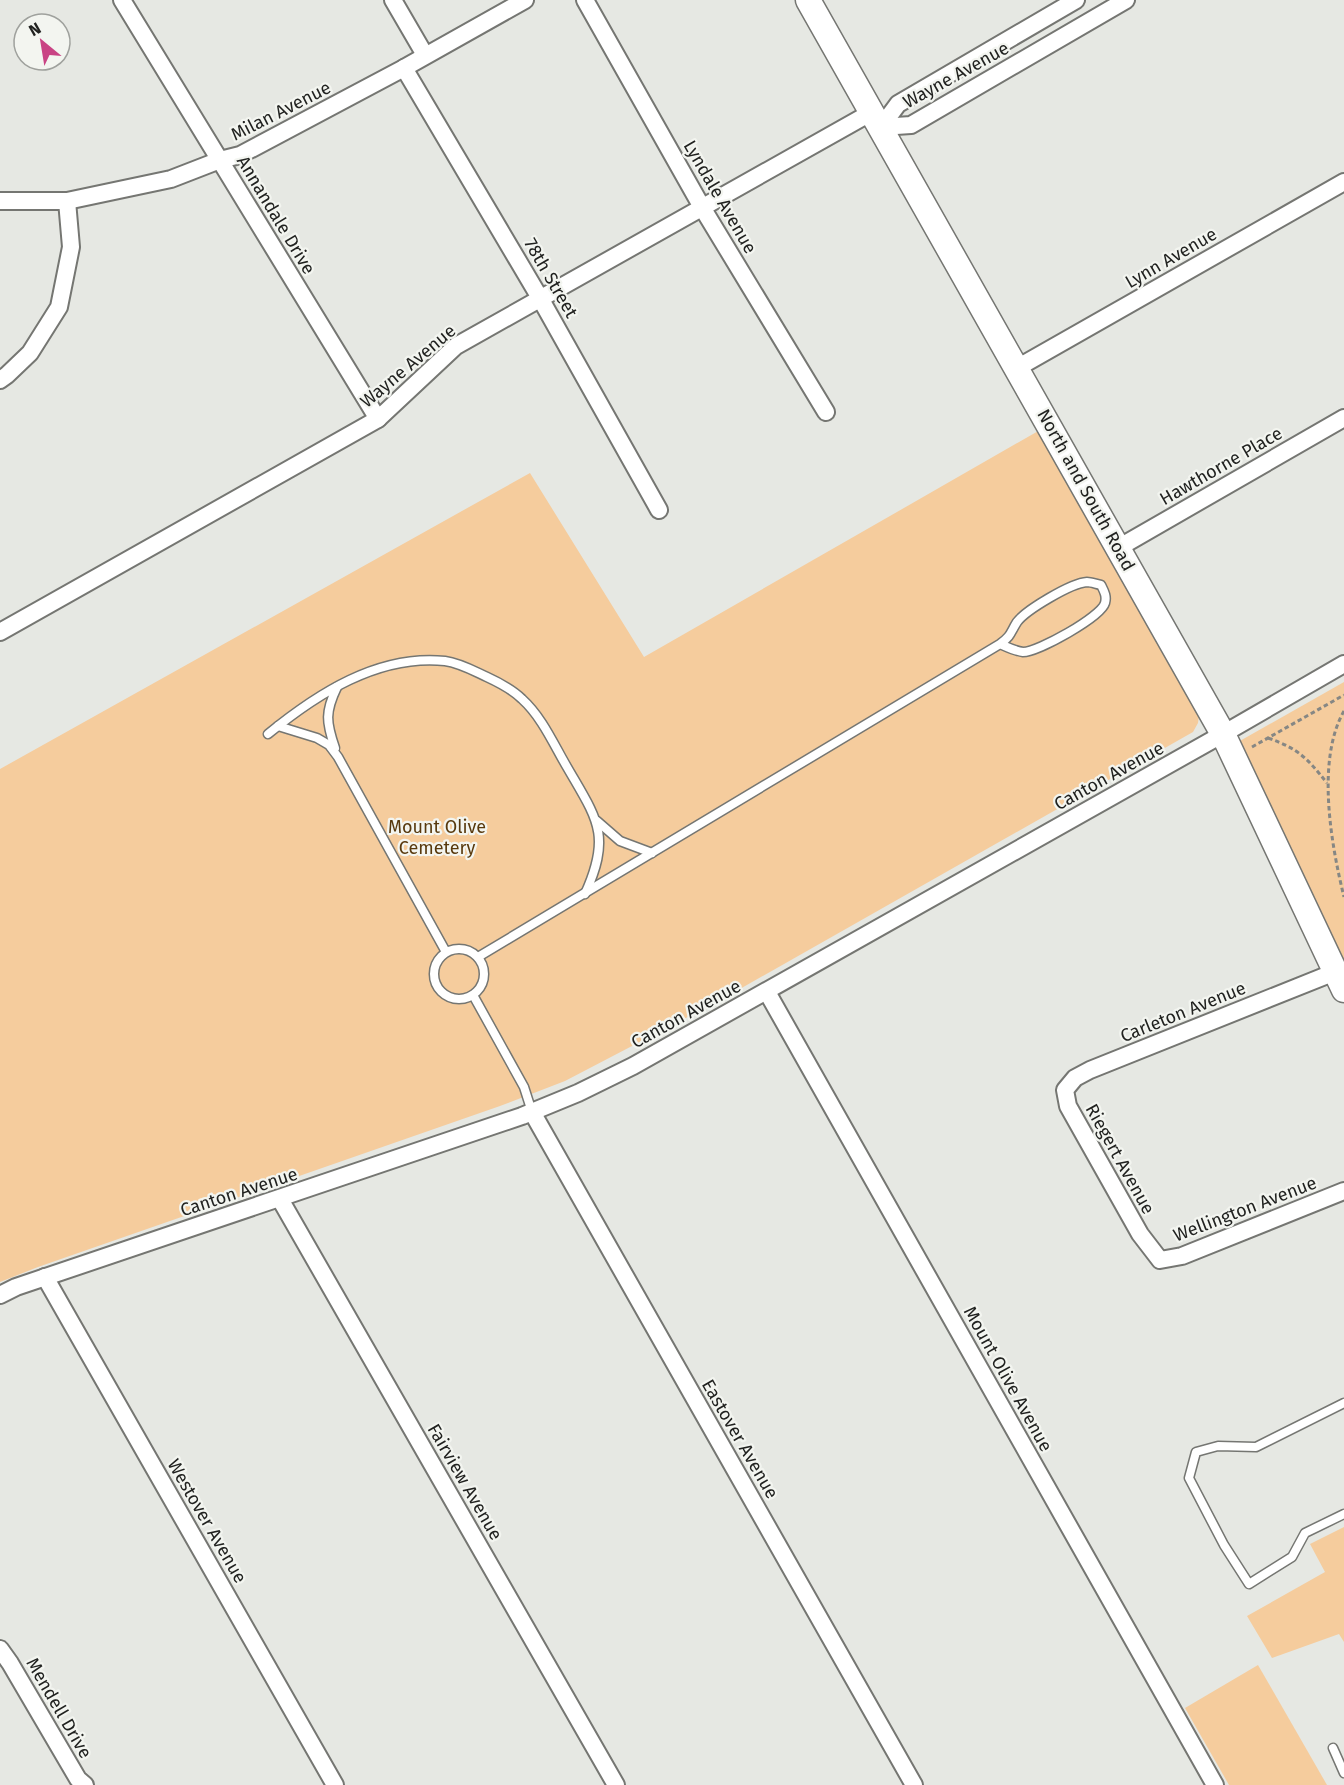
<svg xmlns="http://www.w3.org/2000/svg" width="1344" height="1785" font-family="'Fira Sans',sans-serif">
  <rect width="100%" height="100%" fill="#e6e8e3"/>
  <!-- green -->
  <g fill="#f5cc9d">
    <polygon points="1040,430 1199,715 1198,723 1193,732 724,998 565,1081 500,1106 38,1267 0,1282 0,769 530,473 644,657"/>
    <polygon points="1344,682 1344,968 1238,742"/>
    <polygon points="1344,1527 1344,1642 1339,1634 1272,1658 1247,1616 1325,1572 1310,1544"/>
    <polygon points="1258,1665 1327,1785 1229,1785 1185,1708"/>
  </g>
  <g fill="none" stroke-linecap="round" stroke-linejoin="round">
    <!-- lane casing -->
    <g stroke="#757672" stroke-width="11">
      <g id="lane">
        <polyline points="278,726 317,738 329,745 338,757 446,952"/>
        <path d="M268,734C317,694 378,654 445,661C460,663 474,671 487,677C500,683 512,689 522,699C542,717 554,745 567,767C597,819 612,835 585,894"/>
        <path d="M335,748C326,722 325,712 337,687"/>
        <polyline points="597,821 620,841 652,853"/>
        <circle cx="459" cy="974" r="25"/>
        <path d="M478,957L1000,644C1012,635 1010,633 1017,622C1026,610 1071,583 1087,582C1091,582 1096,584 1101,585C1104,591 1107,596 1105,603C1101,617 1038,652 1023,652C1015,651 1007,647 1000,644"/>
        <polyline points="473,995 524,1087 532,1112"/>
        <polyline points="1344,1403 1256,1447 1218,1446 1196,1452 1189,1478 1224,1545 1249,1584 1292,1557 1305,1533 1344,1514"/>
        <polyline points="1333,1748 1344,1773"/>
      </g>
    </g>
    <!-- street casing -->
    <g stroke="#757672" stroke-width="20">
      <g id="street">
        <polyline points="122,0 378,419"/>
        <polyline points="393,0 425,55"/>
        <polyline points="585,0 703,209 826,412"/>
        <polyline points="404,68 540,298 659,510"/>
        <polyline points="881,127 911,125 1126,0"/>
        <polyline points="881,127 898,104 1076,0"/>
        <polyline points="0,201 67,201 171,179 220,160 240,155 404,68 525,0"/>
        <polyline points="1017,368 1344,182"/>
        <polyline points="0,380 7,375 30,353 59,307 71,247 67,201"/>
        <polyline points="1118,548 1344,418"/>
        <polyline points="0,632 378,419 456,346 872,112"/>
        <polyline points="1335,972 1090,1070 1075,1078 1065,1090 1068,1106 1140,1234 1160,1260 1182,1256 1344,1191"/>
        <polyline points="767,992 1215,1785"/>
        <polyline points="532,1112 914,1785"/>
        <polyline points="280,1199 616,1785"/>
        <polyline points="45,1277 335,1785"/>
        <polyline points="0,1295 16,1287 522,1116 578,1093 633,1066 1223,734 1344,664"/>
        <polyline points="0,1649 10,1663 78,1779 85,1785"/>
      </g>
    </g>
    <!-- secondary casing -->
    <g stroke="#757672" stroke-width="27">
      <polyline id="secondary" points="808,0 1223,734 1344,990"/>
    </g>
    <!-- path -->
    <g stroke="#868784" stroke-width="3" stroke-dasharray="4.5 3" stroke-linecap="butt">
      <path d="M1344,711C1316,760 1331,844 1344,897"/>
      <path d="M1268,738C1299,749 1307,758 1327,783"/>
      <polyline points="1252,747 1344,695"/>
    </g>
    <!-- lane -->
    <use href="#lane" stroke="#fff" stroke-width="8"/>
    <!-- street -->
    <use href="#street" stroke="#fff" stroke-width="16"/>
    <!-- secondary -->
    <use href="#secondary" stroke="#fff" stroke-width="24"/>
  </g>
  <g text-anchor="middle" stroke-width="4.5" stroke-linejoin="round" paint-order="stroke">
    <!-- street labels -->
    <g font-size="18" fill="#212220" stroke="#f3f5f0">
      <text transform="translate(956 75) rotate(-29)" y="6">Wayne Avenue</text>
      <text transform="translate(281 111) rotate(-27)" y="6">Milan Avenue</text>
      <text transform="translate(720 197) rotate(60)" y="6">Lyndale Avenue</text>
      <text transform="translate(276 215) rotate(59)" y="6">Annandale Drive</text>
      <text transform="translate(1171 258) rotate(-30)" y="6">Lynn Avenue</text>
      <text transform="translate(551 278) rotate(60)" y="6">78th Street</text>
      <text transform="translate(408 366) rotate(-40)" y="6">Wayne Avenue</text>
      <text transform="translate(1221 466) rotate(-30)" y="6">Hawthorne Place</text>
      <text transform="translate(1086 490) rotate(61)" y="6">North and South Road</text>
      <text transform="translate(1109 776) rotate(-29)" y="6">Canton Avenue</text>
      <text transform="translate(1183 1012) rotate(-22)" y="6">Carleton Avenue</text>
      <text transform="translate(686 1014) rotate(-29)" y="6">Canton Avenue</text>
      <text transform="translate(1120 1159) rotate(61)" y="6">Riegert Avenue</text>
      <text transform="translate(239 1192) rotate(-18)" y="6">Canton Avenue</text>
      <text transform="translate(1245 1209) rotate(-21)" y="6">Wellington Avenue</text>
      <text transform="translate(1008 1379) rotate(61)" y="6">Mount Olive Avenue</text>
      <text transform="translate(740 1439) rotate(60)" y="6">Eastover Avenue</text>
      <text transform="translate(465 1482) rotate(60)" y="6">Fairview Avenue</text>
      <text transform="translate(207 1521) rotate(60)" y="6">Westover Avenue</text>
      <text transform="translate(59 1708) rotate(60)" y="6">Mendell Drive</text>
    </g>
    <!-- park labels -->
    <g font-size="18" fill="#58390d" stroke="#f3f5f0">
      <text x="437" y="833">Mount Olive<tspan x="437" dy="21">Cemetery</tspan></text>
    </g>
  </g>
  <!-- north arrow -->
  <g transform="translate(42 42) rotate(330)"><circle r="28" fill="#f3f5f0" stroke="#9fa19d" stroke-width="1.5"/>
  <path d="M0-4.5L10 22L0 15L-10 22Z" fill="#c94384"/>
  <text y="-9" font-size="16" font-weight="bold" text-anchor="middle" fill="#212220">N</text>
  </g>
</svg>
